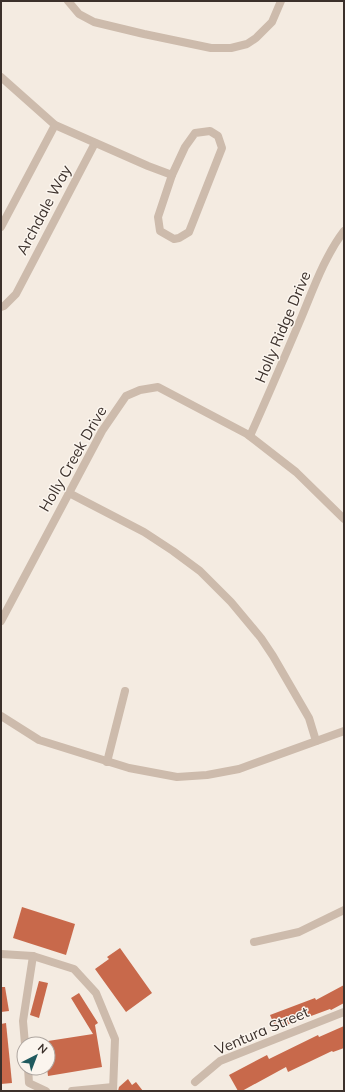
<svg xmlns="http://www.w3.org/2000/svg" width="345" height="1092" font-family="Mulish,sans-serif">
  <rect width="100%" height="100%" fill="#f4ebe1"/>
  <!-- building -->
  <g fill="#c8694b">
    <polygon points="22,907 75,924 66,955 13,938"/>
    <polygon points="120,948 152,993 126,1012 95,969 109,959 107,957"/>
    <polygon points="39,981 48,983 39,1018 30,1015"/>
    <polygon points="344,985 344,1003 331,1010 330,1009 276,1029 270,1015 315,998 316,1000"/>
    <polygon points="1,987 5,987 9,1011 1,1012"/>
    <polygon points="79,993 98,1023 95,1025 102,1067 48,1076 47,1068 48,1041 93,1034 71,998"/>
    <polygon points="6,1023 12,1083 1,1084 1,1024"/>
    <polygon points="344,1026 344,1048 333,1052 332,1051 288,1072 286,1067 242,1091 238,1091 229,1075 267,1055 269,1059 318,1035 319,1037"/>
    <polygon points="128,1079 132,1085 136,1082 143,1091 118,1091 119,1087"/>
  </g>
  <g fill="none" stroke-linecap="round" stroke-linejoin="round">
    <!-- minor -->
    <g stroke="#cdbbac" stroke-width="8">
      <polyline points="68,1 79,14 94,22 144,34 211,48 231,48 247,44 256,38 272,22 281,1"/>
      <polyline points="1,77 55,125 148,166 172,175"/>
      <polygon points="210,131 218,136 222,148 189,232 179,238 174,239 160,231 158,217 172,175 185,147 195,133"/>
      <polyline points="1,227 55,125"/>
      <polyline points="1,307 4,306 16,294 95,143"/>
      <path d="M250,436C268,396 285,356 302,316C314,287 325,256 344,231"/>
      <polyline points="69,493 144,532 173,551 200,571 231,602 261,638 273,656 309,718 316,741"/>
      <polyline points="1,621 102,431 126,396 140,390 158,387 247,434 296,472 344,519"/>
      <polyline points="1,716 39,740 129,768 177,777 207,775 239,769 344,731"/>
      <polyline points="107,762 125,691"/>
      <polyline points="254,942 299,932 344,910"/>
      <polyline points="1,954 33,956 74,969 96,993 115,1039 113,1091"/>
      <polyline points="25,1044 23,1021 33,956"/>
      <polyline points="28,1068 29,1083 46,1091"/>
      <polyline points="195,1082 220,1061 344,1012"/>
      <polyline points="72,1091 113,1087"/>
    </g>
  </g>
  <g text-anchor="middle" stroke-width="3" stroke-linejoin="round" paint-order="stroke">
    <!-- street labels -->
    <g font-size="15" fill="#3b302b" stroke="#fbf5ee">
      <text transform="translate(44 210) rotate(-62)" y="5">Archdale Way</text>
      <text transform="translate(283 327) rotate(-67)" y="5">Holly Ridge Drive</text>
      <text transform="translate(73 459) rotate(-60)" y="5">Holly Creek Drive</text>
      <text transform="translate(262 1031) rotate(-23)" y="5">Ventura Street</text>
    </g>
  </g>
  <!-- border -->
  <rect width="345" height="1092" fill="none" stroke="#3b302b" stroke-width="4"/>
  <!-- north arrow -->
  <g transform="translate(36 1056) rotate(42)"><circle r="19" fill="#fbf5ee" stroke="#aea6a0"/>
  <path d="M0-3L7 15L0 10L-7 15Z" fill="#1f5a5e"/>
  <text y="-6" font-size="11" font-weight="bold" text-anchor="middle" fill="#3b302b">N</text>
  </g>
</svg>
